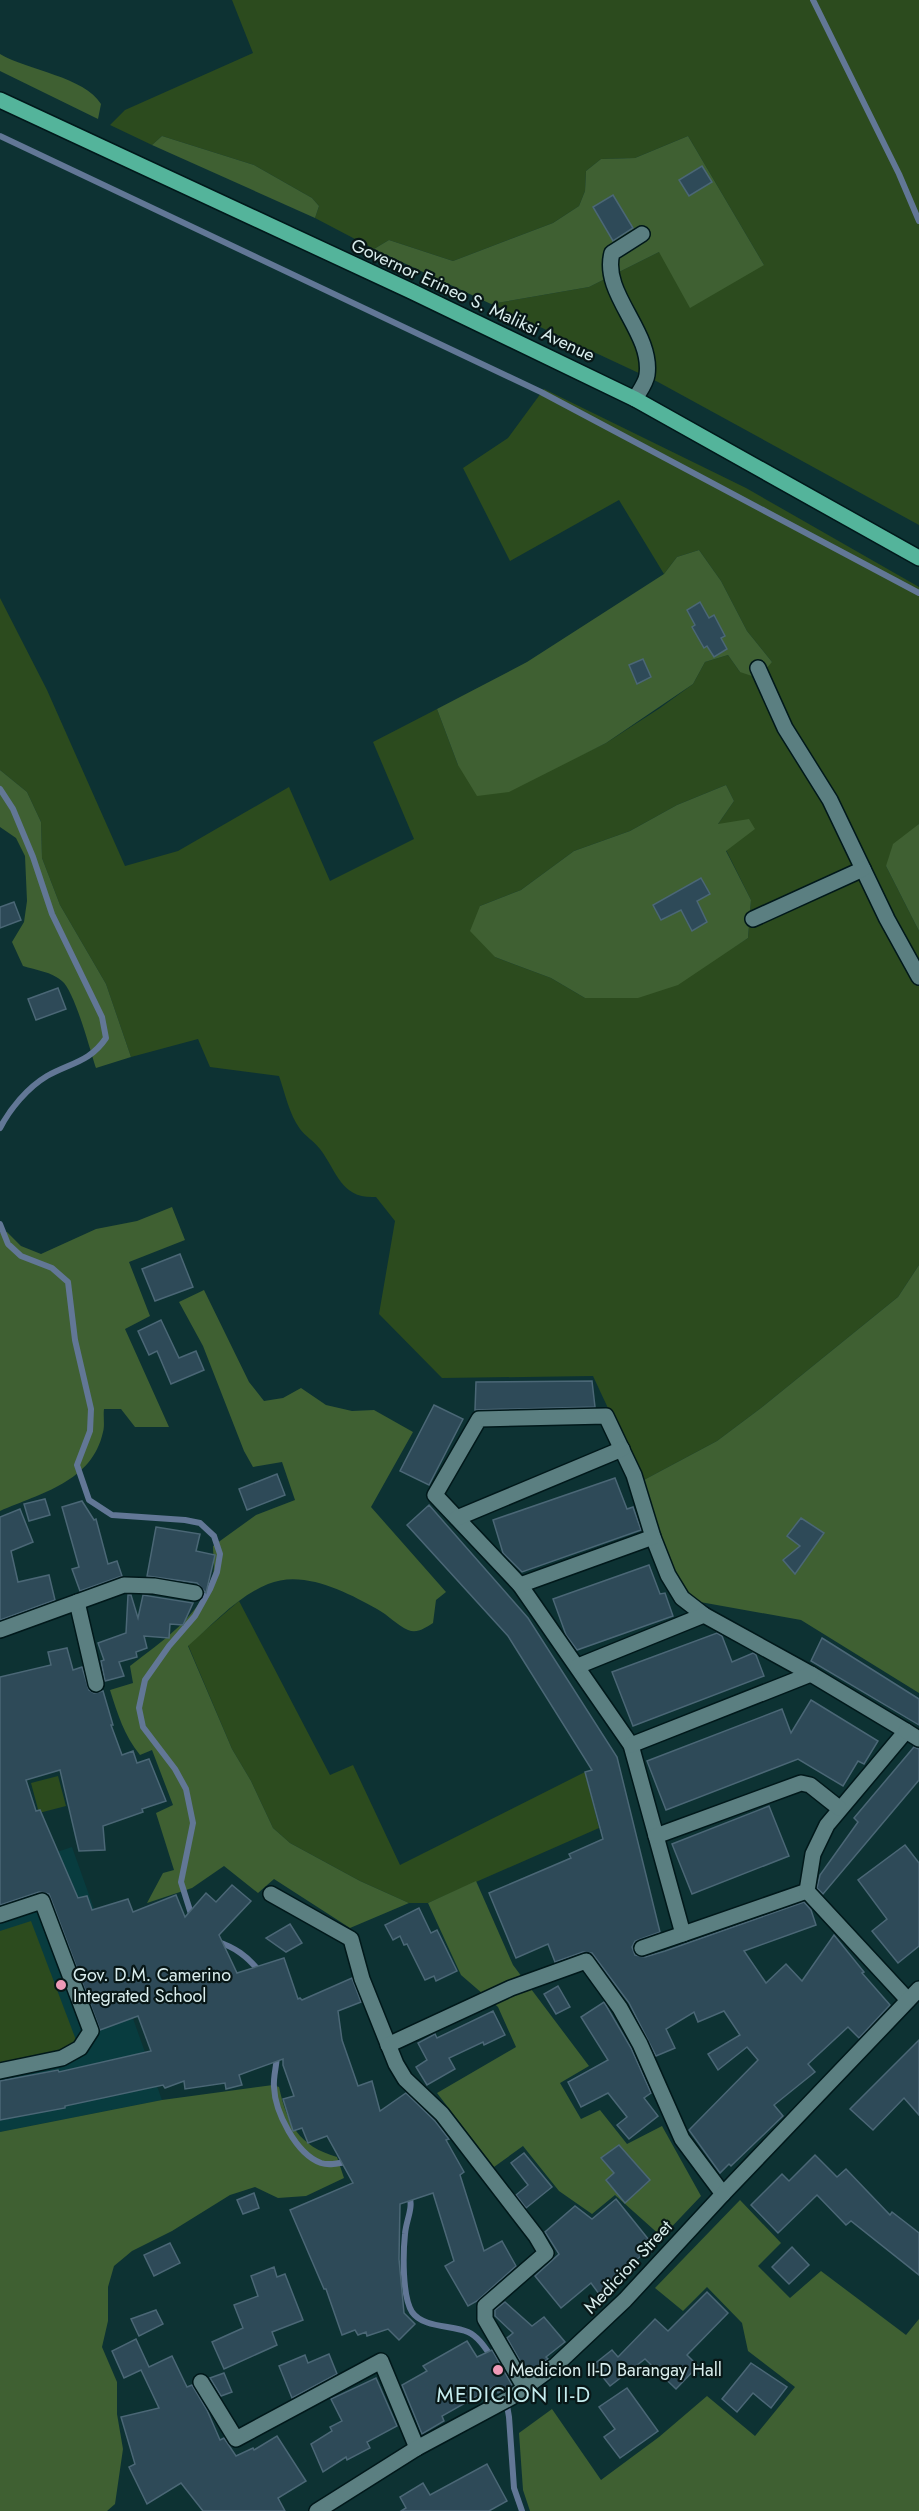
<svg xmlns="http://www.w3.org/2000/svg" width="919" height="2511" font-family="Jost,sans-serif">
  <rect width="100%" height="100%" fill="#0d3233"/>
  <!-- built -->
  <polygon fill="#083c3f" points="72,1847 162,2100 0,2132 0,1871"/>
  <!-- green -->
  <g fill="#2c4b1e" fill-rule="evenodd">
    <polygon points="232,0 919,0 919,525 658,382 491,304 589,287 659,252 764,265 688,136 635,158 601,159 586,171 585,191 579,206 553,223 453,261 389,240 374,249 315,218 319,206 312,198 254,165 162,136 152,145 110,125 125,110 253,53"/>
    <path d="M544,389L746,488L919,587V824L886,866L919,931V1265L898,1297L761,1408L717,1441L642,1481L593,1376L442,1378L379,1314L395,1221L376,1197C341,1199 338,1173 320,1149C314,1141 305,1136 300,1129C289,1114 285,1093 279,1076L210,1067L198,1039L131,1057L106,984L60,905L42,858L41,822L27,792L0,770V598L47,690L125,866L178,851L289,787L330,881L414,839L373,742L437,709L458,765L562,764L606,743L660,708L693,684L705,662L728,655L740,672L772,662L747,631L721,581L699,550L677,557L664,574L619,500L510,561L463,468L508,438ZM726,785L734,801L718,824L726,850L751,900L748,938L715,959L585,998L551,978L495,957L480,906L521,890L574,851L630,831L677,805Z"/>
    <polygon points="239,1601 330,1775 353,1765 400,1865 585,1772 599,1828 428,1903 409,1903 360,1881 290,1843 273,1828 251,1781 232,1749 188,1645"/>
    <polygon points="58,1776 66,1806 39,1813 31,1783"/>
    <polygon points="31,1921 76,2040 53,2062 0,2071 0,1931"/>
  </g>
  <!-- forest -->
  <g fill="#3f6032">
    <path d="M0,54C27,70 85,77 101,104L98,119L0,71Z"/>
    <polygon points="162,136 254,165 312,198 319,206 315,218 152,145"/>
    <polygon points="688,136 764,265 690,308 659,252 589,287 491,304 374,249 389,240 453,261 553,223 579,206 585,191 586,171 601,159 635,158"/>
    <polygon points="699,550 721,581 747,631 772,662 758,678 740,672 728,655 705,662 693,684 606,743 509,792 477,796 458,765 437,709 527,662 664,574 677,557"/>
    <path d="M0,770L27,792L41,822L42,858L60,905L106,984L131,1057L96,1068C90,1050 75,992 62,981C52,972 36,970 23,966L12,942L24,922L27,901L25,856L16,838L0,827Z"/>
    <polygon points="726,785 734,801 718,824 749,819 755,829 726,851 751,900 748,938 678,985 638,998 585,998 551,978 495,957 470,931 480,906 521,890 574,851 630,831 677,805"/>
    <polygon points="919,824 919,931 886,866 893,844"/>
    <path d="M172,1207L185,1240L129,1262L150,1316L125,1329L169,1427H135L121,1409H104C103,1416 105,1425 103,1432C92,1482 41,1493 0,1511V1233L7,1232L21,1246L41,1254L96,1229L137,1221Z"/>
    <path d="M919,1265V1693L801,1620L689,1600C667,1564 658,1520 642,1481L717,1441L761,1408L898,1297Z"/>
    <path d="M204,1290L249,1382L264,1401L283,1398L301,1388L326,1405L352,1411L374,1410L413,1432L371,1507L446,1592L436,1600L433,1623C425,1628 417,1634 408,1630C397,1625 388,1615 377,1609C347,1592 303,1569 268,1584C238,1596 213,1624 188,1646L232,1749L251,1781L273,1828L290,1843L360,1881L409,1903L350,1928L274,1879L258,1893L224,1866L192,1888L147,1903L163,1873L174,1870L156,1813L173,1805L152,1750L140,1755C124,1735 118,1715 110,1690L133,1683L130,1666C161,1642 202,1615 213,1574C215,1566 213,1555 213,1546L256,1515L295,1500L282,1462L253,1467L244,1451L203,1346L179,1302Z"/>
    <polygon points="476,1881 513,1965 589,2066 560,2083 581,2119 600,2110 627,2144 662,2126 701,2196 662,2237 615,2195 592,2214 559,2191 523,2146 494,2167 437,2093 516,2047 498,2007 461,1975 428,1903"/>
    <path d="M273,2085L279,2087C287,2124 299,2146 337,2157L344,2178L306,2196L278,2198L255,2187L230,2195L172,2231L132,2251L114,2266L108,2287V2321L102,2347L117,2382V2414L123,2449L115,2504L107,2511H0V2132L162,2100Z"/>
    <polygon points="740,2200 781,2243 758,2266 790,2298 821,2271 906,2335 919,2319 919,2511 530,2511 523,2490 519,2433 552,2409 601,2480 659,2437 707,2396 755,2436 795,2387 748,2351 742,2323 707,2287 683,2311 655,2288"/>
  </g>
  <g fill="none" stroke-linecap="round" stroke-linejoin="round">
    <!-- stream -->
    <g stroke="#627796" stroke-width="6">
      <polyline points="813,0 899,174 919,221"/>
      <polyline points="0,136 541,392 919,593"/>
      <path d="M0,789L13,809L33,857L52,914L102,1017L106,1038C90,1062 70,1063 47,1076C27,1088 10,1109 0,1128"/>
      <polyline points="0,1224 8,1244 21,1256 52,1268 68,1282 75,1340 91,1409 90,1431 77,1465 89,1500 112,1515 185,1520 200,1523 214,1536 220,1554 217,1572 210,1589 195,1616 169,1646 145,1680 139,1708 143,1727 175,1769 186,1789 193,1823 181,1882 192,1917"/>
      <path d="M215,1941C235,1947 247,1956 260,1972"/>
      <path d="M277,2054C277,2065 273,2076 274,2087C275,2112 296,2154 321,2163C330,2166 340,2163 349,2161"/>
      <path d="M409,2194C414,2208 406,2220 405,2234C403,2253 402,2296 412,2312C423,2328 452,2325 468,2332C479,2337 486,2349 493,2359"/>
      <polyline points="503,2382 509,2417 514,2488 522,2511"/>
    </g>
  </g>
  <!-- building -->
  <g fill="#2e4a58" stroke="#4b6776" stroke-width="1.5">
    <polygon points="702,166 712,182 689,196 679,180"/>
    <polygon points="613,195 633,228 613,241 593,207"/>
    <polygon points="700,602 709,618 714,615 725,636 721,638 727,649 714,657 707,646 704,648 692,627 695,625 687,610"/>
    <polygon points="643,659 651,677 637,684 629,665"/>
    <polygon points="701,878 710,894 697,901 707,922 692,931 681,910 661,920 653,905"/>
    <polygon points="14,902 21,920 0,928 0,907"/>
    <polygon points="58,988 66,1009 36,1020 28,999"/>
    <polygon points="180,1254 193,1287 155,1301 142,1269"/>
    <polygon points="161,1320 179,1358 196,1351 204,1370 171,1384 157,1351 149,1355 138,1331"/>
    <polygon points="592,1381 595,1407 475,1410 476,1382"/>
    <polygon points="434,1405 463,1419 429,1485 400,1471"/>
    <polygon points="277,1474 285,1495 247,1510 239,1489"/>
    <polygon points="615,1478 627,1509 633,1507 641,1530 522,1572 503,1553 493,1520"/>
    <polygon points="45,1499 50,1515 29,1521 24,1504"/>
    <polygon points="82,1501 94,1520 96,1519 108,1564 117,1561 122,1576 80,1591 72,1569 79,1567 62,1507"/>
    <polygon points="429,1505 528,1618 617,1757 660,1932 635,1941 632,1947 635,1955 645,1957 665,1951 804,1902 811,1910 816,1925 744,1951 766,1983 786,1964 802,1981 834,1935 864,1972 862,1973 890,2005 859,2038 848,2027 808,2064 815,2072 774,2105 783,2116 731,2166 729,2164 720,2173 689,2130 758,2060 747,2047 718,2070 708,2054 740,2035 724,2011 698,2022 694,2012 666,2029 675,2048 656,2056 629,2003 592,1953 583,1952 555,1962 548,1944 516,1958 489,1893 571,1858 569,1854 603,1839 585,1772 592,1770 508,1636 407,1525"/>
    <polygon points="20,1509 33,1542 11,1551 18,1582 49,1575 55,1600 0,1620 0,1517"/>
    <polygon points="801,1518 824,1533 795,1574 783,1560 800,1546 787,1536"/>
    <polygon points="156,1527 200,1534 196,1551 215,1555 206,1593 197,1583 147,1576"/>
    <polygon points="649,1565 660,1594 665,1593 673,1616 577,1650 566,1635 553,1599"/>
    <polygon points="128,1595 131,1595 138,1618 143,1595 193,1603 183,1625 170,1624 169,1638 144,1636 147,1648 136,1652 137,1657 119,1662 124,1676 105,1681 101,1661 104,1660 98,1643 126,1633"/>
    <polygon points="717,1633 722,1636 732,1662 753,1653 756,1655 764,1676 633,1726 612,1672"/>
    <polygon points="822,1638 919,1699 919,1725 811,1661"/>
    <polygon points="67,1648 73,1670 82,1667 89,1690 94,1693 103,1691 113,1725 111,1725 122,1755 133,1751 137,1763 149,1759 166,1801 142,1809 143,1812 103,1826 105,1850 79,1851 60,1770 26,1780 36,1811 40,1810 78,1898 87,1896 92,1910 128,1899 133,1912 176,1895 185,1917 206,1893 216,1902 232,1885 251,1901 219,1935 237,1973 284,1958 298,1999 300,1998 302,2000 352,1978 361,2002 338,2011 342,2040 358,2086 372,2081 380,2111 406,2093 435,2121 449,2139 446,2140 464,2172 460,2175 484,2251 502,2241 516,2266 477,2301 468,2306 445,2266 454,2261 433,2193 400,2204 399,2259 404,2313 415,2324 399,2340 388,2329 367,2336 366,2332 358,2335 355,2330 342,2335 326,2289 324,2289 290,2210 353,2183 327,2136 308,2143 302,2128 293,2131 283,2099 294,2096 283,2065 283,2059 239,2075 242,2085 226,2089 225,2083 185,2089 184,2081 165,2088 163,2085 65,2106 65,2108 0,2120 0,2081 58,2070 59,2072 151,2051 138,2016 100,2030 49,1894 39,1892 0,1905 0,1677 51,1665 48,1652"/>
    <polygon points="811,1700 878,1741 864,1764 858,1761 843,1786 798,1759 666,1810 647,1761 782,1709 791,1733"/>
    <polygon points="914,1747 919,1749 919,1780 823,1894 817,1888 820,1875 858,1822 854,1818"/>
    <polygon points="769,1806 789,1856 692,1894 672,1844"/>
    <polygon points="905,1845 919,1863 919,1946 898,1963 872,1931 887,1919 858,1880"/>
    <polygon points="419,1908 431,1933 437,1930 457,1971 436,1981 434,1976 425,1980 407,1944 404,1945 400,1936 393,1940 385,1925"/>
    <polygon points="290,1924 302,1943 286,1952 266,1938"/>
    <polygon points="558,1986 570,2007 556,2014 544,1994"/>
    <polygon points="604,2002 631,2048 651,2093 644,2098 658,2116 629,2139 617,2125 627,2117 608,2093 581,2107 568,2082 608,2060 581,2017"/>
    <polygon points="493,2011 505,2035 484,2045 483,2042 449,2058 455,2069 427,2085 416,2067 427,2060 418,2043 435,2034 437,2038"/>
    <polygon points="919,2040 919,2115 904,2098 873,2130 850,2109"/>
    <polygon points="619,2145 650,2180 625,2203 606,2180 614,2173 601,2158"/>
    <polygon points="524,2153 552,2187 526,2208 516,2195 528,2185 511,2163"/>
    <polygon points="815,2155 837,2177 846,2169 890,2215 892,2212 919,2233 919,2275 851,2221 846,2225 817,2195 778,2233 751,2205 782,2174 789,2181"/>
    <polygon points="254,2193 259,2208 243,2214 237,2200"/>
    <polygon points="616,2199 653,2245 599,2294 591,2283 561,2308 535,2276 559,2254 545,2232 575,2206 592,2219"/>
    <polygon points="170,2243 180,2263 154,2276 144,2255"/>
    <polygon points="792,2247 809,2265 789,2284 772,2267"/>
    <polygon points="274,2267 277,2277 285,2274 303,2320 272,2332 277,2345 224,2369 212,2342 243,2328 234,2305 258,2296 251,2276"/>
    <polygon points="707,2292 728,2313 687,2355 698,2366 676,2389 645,2359 610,2386 593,2365 612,2350 618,2357 655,2319 668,2331"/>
    <polygon points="505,2302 532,2326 544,2317 565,2342 546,2357 548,2359 527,2373 507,2338 513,2333 495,2316 495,2310"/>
    <polygon points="156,2310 163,2324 139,2336 131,2319"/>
    <polygon points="136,2339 149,2367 172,2356 187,2387 192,2385 207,2410 220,2440 224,2438 236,2456 253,2448 254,2450 277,2436 306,2481 278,2498 285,2511 203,2511 181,2483 147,2504 129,2467 135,2464 121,2417 159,2408 141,2370 124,2378 112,2351"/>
    <polygon points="467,2341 477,2357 492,2350 512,2385 498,2393 495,2386 442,2416 444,2421 422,2434 402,2385 427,2371 423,2366"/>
    <polygon points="329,2354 337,2374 292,2398 279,2366 305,2355 308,2363"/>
    <polygon points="751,2363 787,2387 771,2408 753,2393 737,2412 722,2399"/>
    <polygon points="224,2373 232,2392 221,2396 210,2378"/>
    <polygon points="376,2378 397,2426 367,2442 370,2448 347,2460 346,2457 323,2472 311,2444 332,2431 330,2427 342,2421 331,2399"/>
    <polygon points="627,2388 658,2431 620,2458 604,2437 615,2429 599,2407"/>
    <polygon points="487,2464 507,2501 489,2511 401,2511 406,2508 400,2497 423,2483 430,2495"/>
  </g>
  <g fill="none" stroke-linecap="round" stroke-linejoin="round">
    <!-- minor casing -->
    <g stroke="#00181a" stroke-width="18">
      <g id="minor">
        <path d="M635,399C639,392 646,383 647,375C653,332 601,294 612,253L642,234"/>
        <polyline points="758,668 785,728 830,800 887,919 919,977"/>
        <polyline points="753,919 863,869"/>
        <polygon points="606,1416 634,1475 653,1537 668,1575 682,1598 704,1615 811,1674 906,1731 827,1825 813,1854 807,1891 683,1934 631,1745 520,1585 435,1495 479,1419"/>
        <polyline points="457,1518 622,1449"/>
        <polyline points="520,1585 653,1537"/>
        <polyline points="77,1602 96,1684"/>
        <polyline points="0,1630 124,1585 154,1586 195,1593"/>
        <polyline points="578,1666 704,1615"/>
        <polyline points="906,1731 919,1739"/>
        <polyline points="631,1745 811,1674"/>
        <polyline points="656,1836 801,1783 810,1785 839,1808"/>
        <polyline points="807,1891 908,2000"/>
        <polyline points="271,1894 351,1939 362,1979 396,2064 405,2079 442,2114 536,2236 546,2253 485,2306 485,2319 525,2388"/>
        <polyline points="0,1915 42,1901 91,2031 80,2048 62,2058 0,2071"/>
        <polyline points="642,1948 683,1934"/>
        <polyline points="388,2045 511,1988 586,1961 620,2008 640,2044 682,2139 723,2194"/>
        <polyline points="201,2382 236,2439 381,2361 417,2448"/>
        <polyline points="317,2511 417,2448 512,2397 556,2365 625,2300 723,2194 919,1989"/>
      </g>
    </g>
    <!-- major casing -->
    <g stroke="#00181a" stroke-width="18">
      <polyline id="major" points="0,100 411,291 635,399 919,558"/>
    </g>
    <!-- minor -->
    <use href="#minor" stroke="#5b7f81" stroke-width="15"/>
    <!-- major -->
    <use href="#major" stroke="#54b49b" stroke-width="15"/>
  </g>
  <!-- markers -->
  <g fill="#ef9ab7" stroke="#081717" stroke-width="2">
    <circle cx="61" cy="1985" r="6"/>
    <circle cx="498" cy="2370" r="6"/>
  </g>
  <g text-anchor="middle" stroke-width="4.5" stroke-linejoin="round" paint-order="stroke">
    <!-- street labels -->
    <g font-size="18" fill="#d9eded" stroke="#081717">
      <text transform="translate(473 300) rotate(25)" y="6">Governor Erineo S. Maliksi Avenue</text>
      <text transform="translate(628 2267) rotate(-47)" y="6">Medicion Street</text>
    </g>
    <!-- poi labels -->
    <g font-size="18" fill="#d9eded" stroke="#081717" text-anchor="start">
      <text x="73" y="1981">Gov. D.M. Camerino<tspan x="73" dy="21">Integrated School</tspan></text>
      <text x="510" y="2376">Medicion II-D Barangay Hall</text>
    </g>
    <!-- quarter labels -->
    <g font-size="21" letter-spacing="1.5" fill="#c6edef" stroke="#081717">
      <text x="514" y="2402">MEDICION II-D</text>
    </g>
  </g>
</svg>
